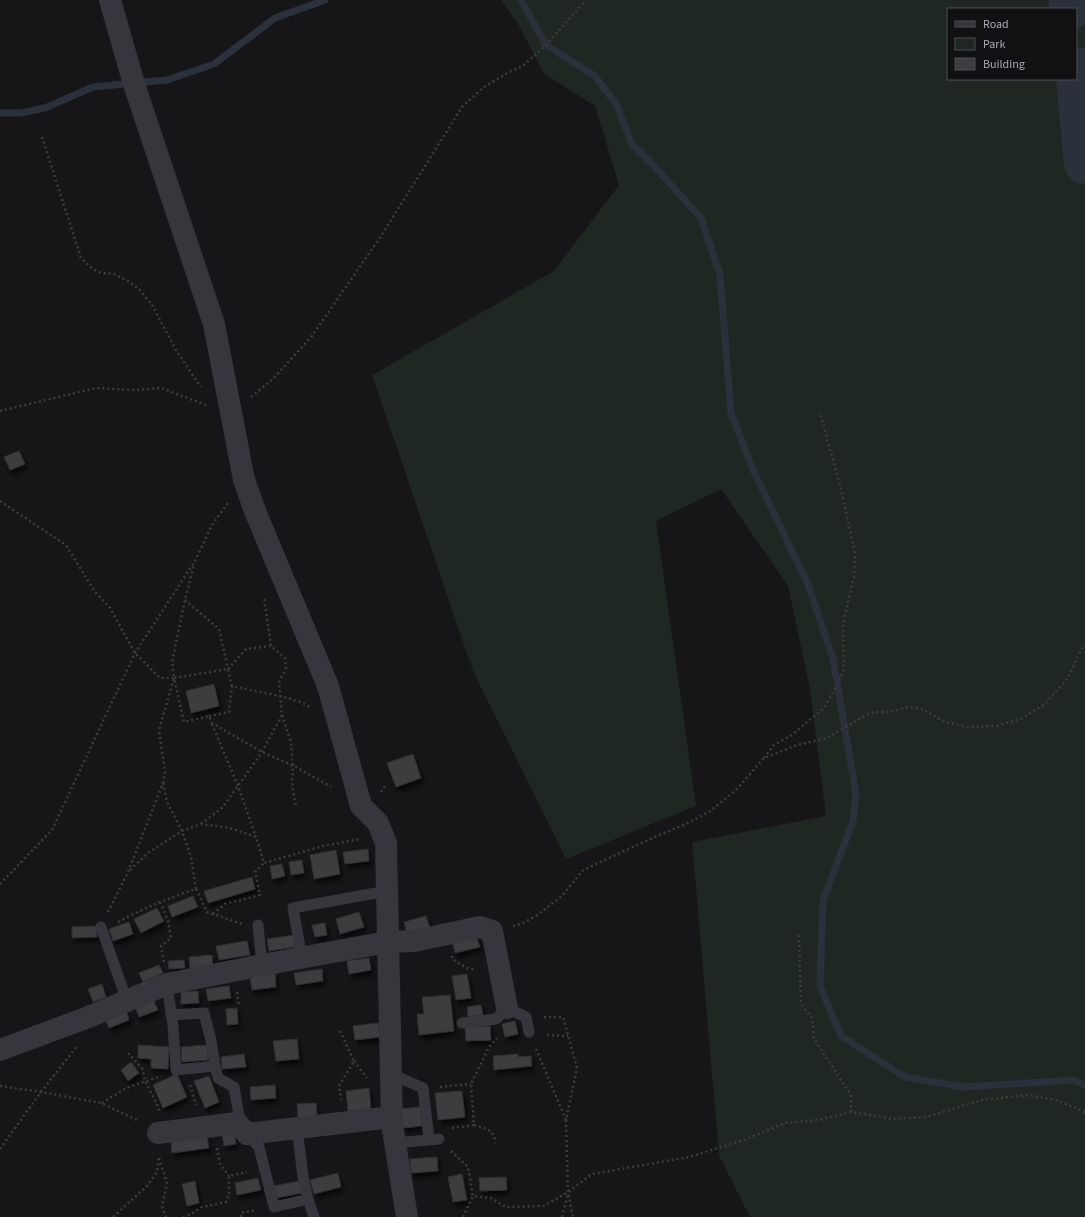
<svg xmlns="http://www.w3.org/2000/svg" width="1085" height="1217" font-family="'Source Sans 3',sans-serif">
  <defs>
    <filter id="shadow"><feDropShadow dx="2.5" dy="4.5" stdDeviation="2" flood-color="#0009"/></filter>
  </defs>
  <rect width="100%" height="100%" fill="#161517"/>
  <!-- green -->
  <path fill="#1f2722" fill-rule="evenodd" d="M501,0H1085V1217H750L719,1155L692,842L826,816L810,689L788,586L721,489L656,521L696,806L566,859L473,671L372,375L554,271L619,185L595,106L544,74L518,24ZM948,9H1076V79H948Z"/>
  <g fill="none" stroke-linecap="round" stroke-linejoin="round">
    <!-- stream -->
    <g stroke="#2b313b" stroke-width="7">
      <polyline points="521,0 546,45 595,76 616,104 632,144 655,167 701,218 720,275 731,413 754,472 808,584 833,659 856,794 853,821 823,901 820,986 841,1036 905,1077 964,1087 1073,1080 1085,1085"/>
      <polyline points="0,113 21,113 45,108 93,87 167,80 214,64 275,18 325,0"/>
    </g>
    <!-- river -->
    <g stroke="#2b313b" stroke-width="42">
      <polyline points="1070,0 1070,9"/>
      <polyline points="1076,68 1085,163"/>
    </g>
  </g>
  <!-- building -->
  <g fill="#3d3d41" stroke="#302f33" filter="url(#shadow)">
    <polygon points="19,451 25,464 10,470 4,457"/>
    <polygon points="214,684 219,706 191,713 186,691"/>
    <polygon points="413,754 421,778 396,787 387,763"/>
    <polygon points="368,849 369,861 345,864 343,852"/>
    <polygon points="336,850 340,874 314,879 310,855"/>
    <polygon points="302,860 304,873 291,875 289,862"/>
    <polygon points="282,864 285,876 272,879 270,866"/>
    <polygon points="252,877 255,889 208,903 204,891"/>
    <polygon points="193,896 198,907 172,917 168,906"/>
    <polygon points="157,908 164,921 141,933 134,919"/>
    <polygon points="359,912 364,927 340,934 336,919"/>
    <polygon points="426,916 430,928 407,934 404,922"/>
    <polygon points="129,922 133,934 113,941 109,929"/>
    <polygon points="325,923 327,935 315,937 312,925"/>
    <polygon points="96,926 97,937 72,938 72,927"/>
    <polygon points="294,935 295,947 269,951 267,939"/>
    <polygon points="476,935 480,947 455,953 452,941"/>
    <polygon points="247,941 250,955 219,960 216,946"/>
    <polygon points="212,955 213,968 190,969 189,957"/>
    <polygon points="369,958 371,970 349,974 347,961"/>
    <polygon points="184,960 185,968 169,969 168,961"/>
    <polygon points="159,965 163,973 143,982 139,973"/>
    <polygon points="322,969 323,981 296,985 294,973"/>
    <polygon points="275,973 276,987 252,990 250,976"/>
    <polygon points="467,974 471,998 456,1000 452,976"/>
    <polygon points="102,984 106,997 93,1002 88,989"/>
    <polygon points="229,986 231,998 208,1001 206,989"/>
    <polygon points="198,991 199,1003 181,1004 181,992"/>
    <polygon points="450,995 454,1031 419,1035 417,1014 424,1014 422,997"/>
    <polygon points="153,999 158,1010 139,1017 135,1006"/>
    <polygon points="481,1005 483,1015 468,1017 467,1007"/>
    <polygon points="237,1008 238,1024 227,1025 226,1009"/>
    <polygon points="126,1010 129,1020 109,1028 105,1019"/>
    <polygon points="515,1021 518,1034 505,1037 502,1024"/>
    <polygon points="378,1023 380,1037 355,1040 353,1026"/>
    <polygon points="490,1026 491,1040 466,1041 465,1027"/>
    <polygon points="297,1039 299,1059 276,1061 273,1041"/>
    <polygon points="138,1045 169,1047 168,1069 151,1068 151,1059 138,1058"/>
    <polygon points="207,1045 208,1060 182,1062 181,1047"/>
    <polygon points="244,1054 246,1067 222,1069 221,1057"/>
    <polygon points="518,1054 518,1057 531,1056 532,1066 494,1070 493,1056"/>
    <polygon points="131,1062 139,1073 128,1081 121,1070"/>
    <polygon points="177,1074 187,1097 163,1108 153,1085"/>
    <polygon points="209,1076 219,1102 205,1108 194,1081"/>
    <polygon points="275,1085 276,1098 251,1100 250,1087"/>
    <polygon points="369,1088 371,1109 348,1111 346,1091"/>
    <polygon points="462,1091 465,1117 438,1120 435,1093"/>
    <polygon points="316,1103 317,1116 298,1118 297,1104"/>
    <polygon points="420,1107 422,1126 403,1128 401,1109"/>
    <polygon points="234,1132 236,1144 224,1146 222,1134"/>
    <polygon points="207,1136 209,1148 172,1153 171,1142"/>
    <polygon points="437,1157 438,1171 411,1173 410,1159"/>
    <polygon points="338,1173 341,1187 314,1194 310,1180"/>
    <polygon points="462,1174 467,1200 453,1202 448,1177"/>
    <polygon points="506,1177 507,1190 480,1191 479,1178"/>
    <polygon points="258,1178 261,1190 237,1195 235,1183"/>
    <polygon points="195,1181 199,1203 187,1206 182,1184"/>
    <polygon points="299,1181 302,1193 277,1198 274,1186"/>
  </g>
  <g fill="none" stroke-linecap="round" stroke-linejoin="round">
    <!-- path -->
    <g stroke="#3c3d43" stroke-width="2.5" stroke-dasharray="2 3" stroke-linecap="butt">
      <polyline points="42,137 81,258 93,269 101,273 114,274 128,281 139,289 152,305 177,352 201,387"/>
      <polyline points="251,397 273,379 312,336 381,236 462,107 484,87 511,71 523,66 546,45 586,0"/>
      <polyline points="0,411 96,388 136,390 161,388 206,405"/>
      <polyline points="0,501 66,545 95,592 110,608 135,653 160,678 174,678"/>
      <polyline points="185,600 219,629 228,669"/>
      <polyline points="228,669 246,649 271,646"/>
      <path d="M309,707C300,698 248,690 232,686L228,669L174,678L184,722L209,716L212,723L262,752L296,767L331,787"/>
      <polyline points="282,715 291,742 293,766 292,784 296,808"/>
      <polyline points="209,716 229,712 232,686"/>
      <polyline points="212,724 238,786 256,837"/>
      <polyline points="764,758 774,745 792,735 824,708 837,685 844,669 843,625 854,576 855,553 841,489 820,413"/>
      <polyline points="163,783 167,802 182,831 191,857 196,889"/>
      <polyline points="381,792 385,786"/>
      <polyline points="201,824 223,807 262,752 282,715 279,682 286,669 285,658 271,646 264,597"/>
      <polyline points="130,870 148,853 182,831 201,824 230,828 256,837 264,863 323,846 360,839"/>
      <polyline points="0,884 52,830 135,653 195,561 212,525 228,503"/>
      <polyline points="160,902 168,921 171,938 161,946 164,962"/>
      <polyline points="108,912 128,872 163,783 165,772 159,730 174,678 172,662 185,600 194,564"/>
      <polyline points="213,914 225,904 260,895 255,872 264,863"/>
      <path d="M118,922C144,908 169,898 196,889L207,912L242,924"/>
      <polyline points="513,926 521,924 536,916 562,896 582,871 596,864 659,835 684,825 709,812 735,791 764,758 797,745 827,738 866,715 874,712 890,712 907,707 922,709 945,722 967,727 995,726 1021,719 1045,704 1067,679 1082,648 1085,645"/>
      <polyline points="799,935 801,1004 812,1018 814,1039 851,1095 851,1112"/>
      <polyline points="452,956 452,959 469,969 476,969"/>
      <polyline points="237,992 239,1006"/>
      <polyline points="544,1017 563,1017 577,1068 566,1120 568,1192 573,1217"/>
      <polyline points="340,1031 354,1061 339,1086 341,1100"/>
      <polyline points="547,1035 568,1036"/>
      <polyline points="536,1049 566,1120"/>
      <polyline points="128,1053 142,1068 145,1081 159,1108 159,1111"/>
      <polyline points="354,1061 367,1078"/>
      <polyline points="190,1085 196,1105"/>
      <polyline points="0,1086 41,1092 101,1103 139,1121"/>
      <polyline points="440,1087 471,1084"/>
      <polyline points="102,1103 126,1088 161,1076"/>
      <path d="M474,1125C487,1129 493,1129 496,1143"/>
      <polyline points="452,1128 474,1125 471,1084 489,1047 497,1038"/>
      <polyline points="217,1148 220,1164 229,1176"/>
      <polyline points="0,1149 41,1092 77,1046"/>
      <polyline points="451,1151 468,1167 473,1196 491,1198 506,1207 544,1206 568,1192 592,1174 689,1157 744,1140 785,1123 818,1120 851,1112 892,1119 926,1117 982,1100 1027,1095 1056,1100 1085,1112"/>
      <polyline points="159,1158 167,1183 162,1206 166,1217"/>
      <polyline points="113,1217 147,1186 157,1172 159,1156"/>
      <polyline points="183,1217 191,1214 202,1207 226,1202 229,1194 229,1176 247,1172"/>
      <polyline points="241,1217 241,1213 257,1210"/>
      <polyline points="463,1217 473,1196"/>
      <polyline points="562,1217 568,1194"/>
    </g>
    <!-- service -->
    <g stroke="#36363c" stroke-width="11">
      <polyline points="258,925 262,965"/>
      <polyline points="101,927 127,1001"/>
      <polyline points="302,958 293,908 387,891"/>
      <polyline points="167,984 173,1026 176,1070 215,1066 218,1078 234,1087 241,1127"/>
      <polyline points="171,1015 204,1013 211,1040 215,1066"/>
      <polyline points="462,1023 496,1019 507,1008 526,1017 529,1032"/>
      <polyline points="391,1074 423,1088 429,1139"/>
      <polyline points="297,1128 303,1177 308,1199 314,1217"/>
      <polyline points="247,1134 259,1147 274,1207 308,1199"/>
      <polyline points="395,1143 439,1139"/>
    </g>
    <!-- minor -->
    <g stroke="#36363c" stroke-width="22">
      <polyline points="110,0 134,84 214,324 244,480 255,511 328,686 361,806 378,823 386,843 392,1124 407,1217"/>
      <polyline points="0,1050 86,1018 167,984 262,965 387,942 414,941 480,927 492,931 507,1008"/>
      <polyline points="158,1133 237,1123 247,1134 392,1117"/>
    </g>
  </g>
  <!-- legend -->
  <rect x="947" y="8" width="130" height="72" fill="#111012" stroke="#4d4d54"/>
  <rect x="955" y="21" width="20" height="6" fill="#36363c" stroke="#4d4d54"/>
  <text x="983" y="28" font-size="12" fill="#a7a9b7">Road</text>
  <rect x="955" y="38" width="20" height="12" fill="#1f2722" stroke="#4d4d54"/>
  <text x="983" y="48" font-size="12" fill="#a7a9b7">Park</text>
  <rect x="955" y="58" width="20" height="12" fill="#3d3d41" stroke="#4d4d54"/>
  <text x="983" y="68" font-size="12" fill="#a7a9b7">Building</text>
</svg>
